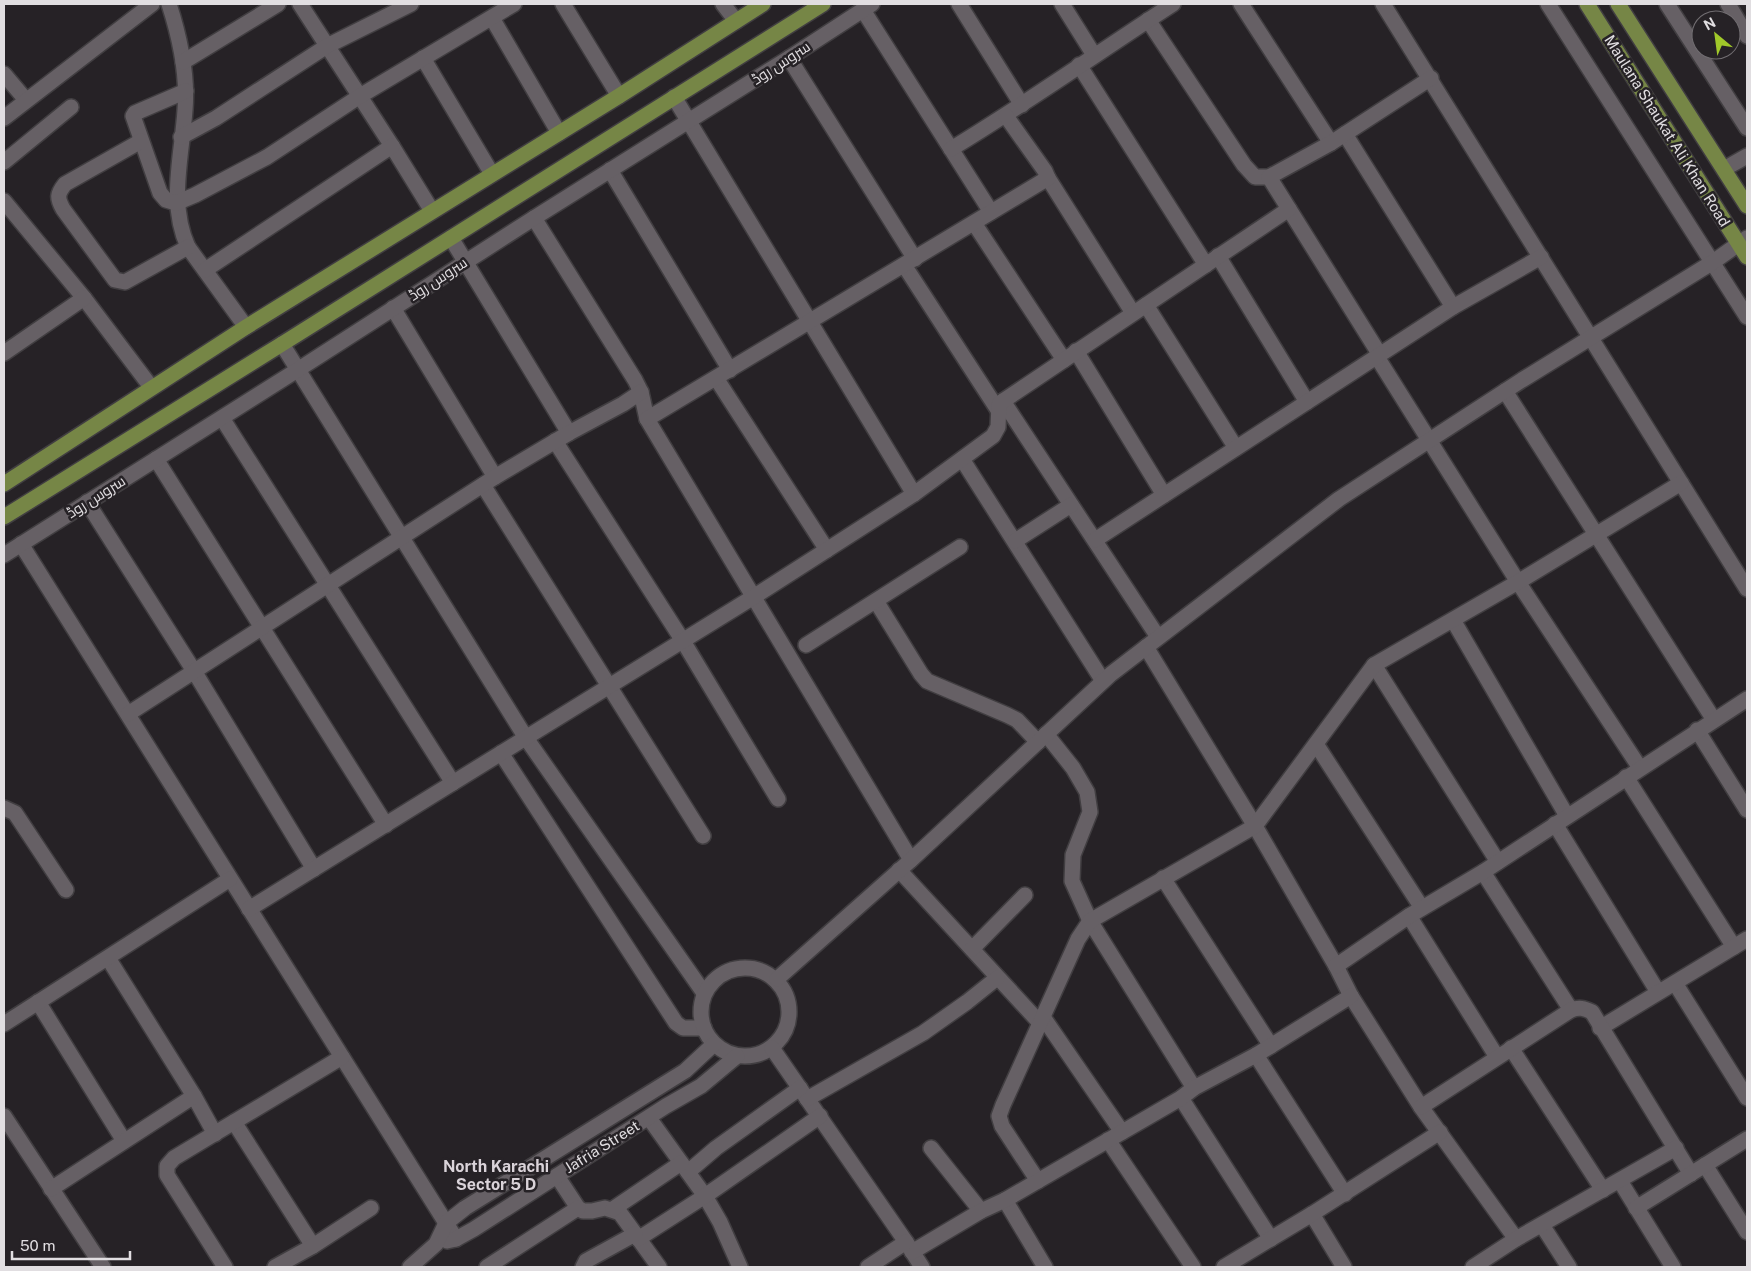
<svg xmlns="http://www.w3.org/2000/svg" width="1751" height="1271" font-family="'Public Sans',Cairo,sans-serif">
  <rect width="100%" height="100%" fill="#262226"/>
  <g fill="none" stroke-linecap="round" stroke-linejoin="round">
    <!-- minor casing -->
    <g stroke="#413e41" stroke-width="18">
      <g id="minor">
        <path d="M169,4C180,38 188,74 185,110C182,156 168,203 188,247L246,327"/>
        <polyline points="300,4 392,146 432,211"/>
        <polyline points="563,4 619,96"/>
        <polyline points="723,4 736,21"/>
        <polyline points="959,4 1022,105"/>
        <polyline points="1062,4 1094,55"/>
        <polyline points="1241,4 1331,143"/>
        <polyline points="1383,4 1747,589"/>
        <polyline points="1548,4 1747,317"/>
        <polyline points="1667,4 1747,128"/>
        <polyline points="1728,4 1747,36"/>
        <polyline points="863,10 991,212"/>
        <polyline points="492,18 559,133"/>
        <polyline points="1148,20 1244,165 1255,177 1269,177"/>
        <polyline points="423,58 492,174"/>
        <polyline points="789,58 915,259"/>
        <polyline points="183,62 278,4"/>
        <polyline points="1079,65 1206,265"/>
        <polyline points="4,74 26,100"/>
        <polyline points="186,91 135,113 133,116 160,193 166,200 176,203 195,195 267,157 360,96 514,4"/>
        <polyline points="674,97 914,494"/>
        <polyline points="4,118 152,4"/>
        <polyline points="1345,134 1453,307"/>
        <polyline points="181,137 216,118 327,46 411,4"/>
        <path d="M141,141L65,184C57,194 57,198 63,209L115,280L125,282L188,247"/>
        <path d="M951,149C1027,103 1099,52 1173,4"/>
        <polyline points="4,162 71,107"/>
        <polyline points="1724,169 1747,156"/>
        <polyline points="610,170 730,370"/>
        <polyline points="1048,178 1133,313"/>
        <polyline points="4,201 84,298 151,387"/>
        <polyline points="1289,209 1380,355"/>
        <polyline points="534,218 635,380 641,392 647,419 911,860"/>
        <polyline points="974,223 1064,360"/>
        <polyline points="451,238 569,433"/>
        <polyline points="1218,256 1307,402"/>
        <polyline points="904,265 998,410"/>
        <polyline points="205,270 392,146"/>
        <polyline points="1146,305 1236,448"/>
        <polyline points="393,308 495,477"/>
        <polyline points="282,344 526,738 704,993"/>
        <polyline points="1076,351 1164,495"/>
        <polyline points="4,353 84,298"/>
        <polyline points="1377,357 1518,582 1640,768"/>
        <polyline points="716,378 827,550"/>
        <polyline points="1505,391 1714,720"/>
        <polyline points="1003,401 1158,637"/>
        <polyline points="222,418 453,783"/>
        <polyline points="647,419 1048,178 1045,171 1006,116"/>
        <polyline points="555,441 683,641 778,799"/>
        <polyline points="156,459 386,825"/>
        <polyline points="962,459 1103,681"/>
        <polyline points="483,485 703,836"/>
        <polyline points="87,502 194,671 314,869"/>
        <polyline points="1095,540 1453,307 1541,257"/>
        <polyline points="1015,541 1071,505"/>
        <polyline points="21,544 456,1239"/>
        <polyline points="4,555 299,369 534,218 789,58 872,4"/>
        <polyline points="876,601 921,674 927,681 1007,715 1017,720 1038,742"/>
        <polyline points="1453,620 1567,816"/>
        <polyline points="806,645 960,547"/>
        <polyline points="1146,647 1255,826 1336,966 1351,996 1421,1107 1516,1239"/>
        <polyline points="1374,665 1498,862"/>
        <polyline points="128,714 495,477 569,433 623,404 641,392"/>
        <polyline points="1697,730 1747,810"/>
        <polyline points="1046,734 1073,768 1087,792 1090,812 1073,855 1072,881 1090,921 1194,1088"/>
        <polyline points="1316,744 1422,908"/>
        <polyline points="501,753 676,1023 683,1028 704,1028"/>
        <polyline points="1626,777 1734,947"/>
        <polyline points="4,808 15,813 66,890"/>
        <polyline points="1555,824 1658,992"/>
        <polyline points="899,870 1040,1023"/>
        <polyline points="1483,872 1571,1010"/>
        <polyline points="1163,878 1271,1046"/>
        <polyline points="249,909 755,596 914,494 993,436 998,427 999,404 1003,401 1289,209 1269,177 1331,143 1431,78"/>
        <polyline points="1409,916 1497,1057"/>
        <polyline points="972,949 1025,895"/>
        <polyline points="108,958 194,1096 215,1134"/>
        <polyline points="1336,966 1409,916 1483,872 1747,699"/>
        <circle cx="745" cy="1012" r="44"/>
        <polyline points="777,979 911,860 1111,674 1339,499 1522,380 1713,262 1747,238"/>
        <polyline points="1675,983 1747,1098"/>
        <polyline points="38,1002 124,1141"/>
        <polyline points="1043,1017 1122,1132"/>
        <polyline points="4,1024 230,879"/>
        <polyline points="1600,1028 1747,939"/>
        <polyline points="772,1048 906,1242 922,1267"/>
        <polyline points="1511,1048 1603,1190"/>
        <polyline points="1256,1055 1345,1194"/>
        <polyline points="1181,1098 1271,1239"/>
        <polyline points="807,1099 923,1033 967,1002 997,978"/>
        <path d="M1421,1107L1571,1010C1579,1007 1584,1008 1592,1012L1691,1174"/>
        <polyline points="4,1116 103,1267"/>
        <polyline points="649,1118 705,1196 720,1222 740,1267"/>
        <polyline points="234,1122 313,1246"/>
        <polyline points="1108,1140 1193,1267"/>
        <polyline points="931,1148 981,1211"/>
        <polyline points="1705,1165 1747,1232"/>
        <polyline points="688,1172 716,1148 800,1088"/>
        <polyline points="557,1176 578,1208 583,1211 592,1211 605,1208 620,1213 659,1267"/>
        <polyline points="1038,1181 1002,1126 999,1116 1003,1105 1078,939 1090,921 1255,826 1374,665 1518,582 1681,483"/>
        <polyline points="1620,1181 1673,1267"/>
        <polyline points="51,1189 194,1096"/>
        <polyline points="1005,1200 1045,1267"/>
        <polyline points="1636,1208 1747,1139"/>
        <polyline points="613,1209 681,1163"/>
        <polyline points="1312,1214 1344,1267"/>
        <polyline points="1542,1225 1569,1267"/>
        <polyline points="638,1239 705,1196 820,1116"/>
        <polyline points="447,1241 456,1239 474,1229 666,1106 701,1086 737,1056"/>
        <polyline points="912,1252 981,1211 1005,1200 1181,1098 1194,1088 1256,1055 1351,996"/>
        <polyline points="225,1267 167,1175 167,1166 174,1158 342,1057"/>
        <polyline points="275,1267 313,1246 371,1208"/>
        <polyline points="410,1267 436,1244 446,1223 465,1208 685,1071 714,1044"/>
        <polyline points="487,1267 578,1208"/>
        <polyline points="583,1267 586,1261 635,1234"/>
        <polyline points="868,1267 906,1242"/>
        <polyline points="1224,1267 1312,1214 1440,1132"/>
        <polyline points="1473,1267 1516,1239 1676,1148"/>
      </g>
    </g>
    <!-- major casing -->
    <g stroke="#413e41" stroke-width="18">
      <g id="major">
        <polyline points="1587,4 1747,257"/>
        <polyline points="1618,4 1747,206"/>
        <polyline points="4,484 246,327 619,96 763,4"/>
        <polyline points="4,517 282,344 823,4"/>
      </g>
    </g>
    <!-- minor -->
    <use href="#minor" stroke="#666065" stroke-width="15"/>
    <!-- major -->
    <use href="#major" stroke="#768646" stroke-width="15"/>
  </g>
  <g text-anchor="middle" stroke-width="5" stroke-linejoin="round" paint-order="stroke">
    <!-- street labels -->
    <g font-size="15" fill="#e1dee1" stroke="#262226">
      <text transform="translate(781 63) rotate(-33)" y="5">سروس روڈ</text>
      <text transform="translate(1667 131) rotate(58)" y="5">Maulana Shaukat Ali Khan Road</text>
      <text transform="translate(438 279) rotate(-33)" y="5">سروس روڈ</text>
      <text transform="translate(96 497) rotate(-32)" y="5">سروس روڈ</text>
      <text transform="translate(602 1147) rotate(-32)" y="5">Jafria Street</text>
    </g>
    <!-- neighbourhood labels -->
    <g font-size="16" font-weight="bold" fill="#dad3d9" stroke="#262226">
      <text x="496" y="1172">North Karachi<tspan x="496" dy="18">Sector 5 D</tspan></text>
    </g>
  </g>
  <!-- border -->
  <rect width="1751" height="1271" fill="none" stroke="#e1dee1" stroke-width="10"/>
  <!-- north arrow -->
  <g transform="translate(1716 35) rotate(331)"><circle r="24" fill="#262226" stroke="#716d71"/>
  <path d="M0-4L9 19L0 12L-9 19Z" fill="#a1c92a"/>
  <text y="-8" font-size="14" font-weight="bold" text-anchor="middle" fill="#e1dee1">N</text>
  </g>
  <!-- scale -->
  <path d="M12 1251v8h118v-8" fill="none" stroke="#e1dee1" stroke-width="2.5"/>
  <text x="20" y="1251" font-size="15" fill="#e1dee1" stroke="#262226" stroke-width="4" paint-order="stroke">50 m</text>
</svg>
